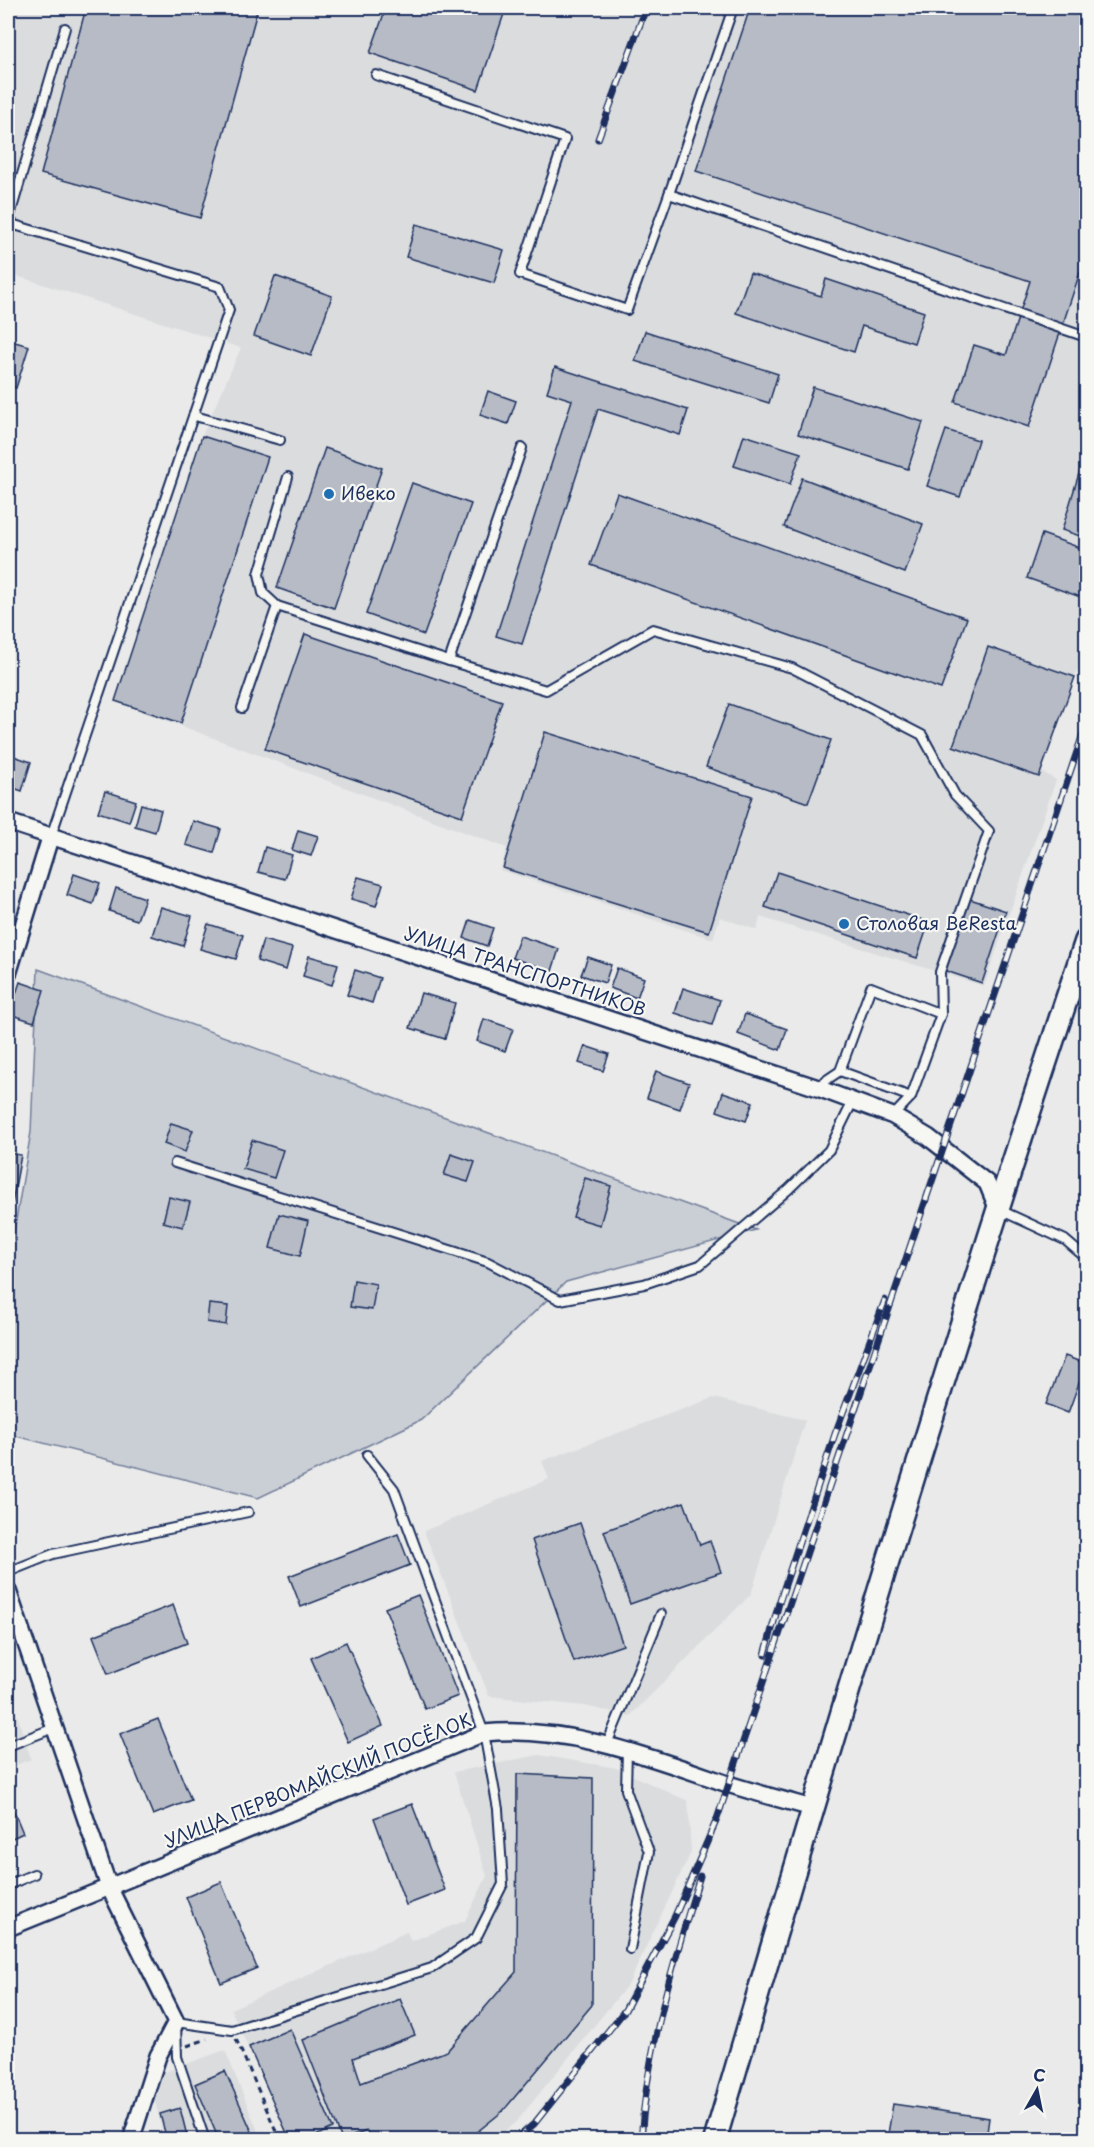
<svg xmlns="http://www.w3.org/2000/svg" width="1094" height="2147" font-family="'Playpen Sans',sans-serif">
  <rect width="100%" height="100%" fill="#e9eae9"/>
  <filter id="ink" filterUnits="userSpaceOnUse"><feTurbulence type="fractalNoise" baseFrequency=".0167" numOctaves="2"/><feDisplacementMap in="SourceGraphic" scale="12" xChannelSelector="R" yChannelSelector="G"/><feConvolveMatrix kernelMatrix="1 2 1 2 8 2 1 2 1" color-interpolation-filters="sRGB"/></filter>
  <g filter="url(#ink)">
    <!-- built -->
    <g fill="#dadcde">
      <polygon points="8,8 1086,8 1086,645 1042,772 1056,780 984,986 760,917 757,930 720,917 713,939 500,870 507,848 115,701 202,436 241,348 8,273"/>
      <polygon points="713,1398 805,1420 751,1594 630,1716 585,1706 489,1696 424,1531 549,1479 542,1461"/>
      <polygon points="8,1687 31,1759 8,1768"/>
      <polygon points="539,1755 616,1768 688,1801 691,1852 629,1983 517,2121 495,2139 289,2139 231,2009 407,1932 411,1941 465,1921 487,1876 454,1772"/>
      <polygon points="225,2050 261,2139 164,2139 153,2092 162,2073"/>
    </g>
    <!-- green -->
    <polygon fill="#caced5" stroke="#727e9a" stroke-width="1.5" points="38,969 756,1230 566,1282 421,1420 258,1498 8,1434 8,1267 31,1132"/>
    <!-- building -->
    <g fill="#b6bbc6" stroke="#1b2f5e" stroke-width="1.5">
      <polygon points="86,8 258,8 200,218 41,174"/>
      <polygon points="386,8 506,8 478,90 370,53"/>
      <polygon points="750,8 1086,8 1086,254 1029,427 955,402 974,345 1006,355 1030,281 696,171"/>
      <polygon points="416,224 504,250 494,283 406,257"/>
      <polygon points="750,273 821,296 826,279 924,312 914,343 862,326 854,352 736,313"/>
      <polygon points="275,276 332,296 311,356 254,336"/>
      <polygon points="645,331 778,374 769,403 635,361"/>
      <polygon points="8,340 29,346 16,388 8,385"/>
      <polygon points="555,367 688,410 680,435 598,409 522,644 496,636 572,400 547,392"/>
      <polygon points="813,387 923,422 908,469 798,434"/>
      <polygon points="488,391 516,401 508,424 480,415"/>
      <polygon points="946,430 978,440 960,497 927,486"/>
      <polygon points="744,435 801,453 790,484 734,466"/>
      <polygon points="202,436 268,457 181,723 115,701"/>
      <polygon points="325,448 382,468 334,608 277,588"/>
      <polygon points="1086,450 1086,538 1062,530"/>
      <polygon points="802,478 923,524 905,573 784,527"/>
      <polygon points="412,483 471,504 424,635 366,614"/>
      <polygon points="617,493 967,618 941,689 591,565"/>
      <polygon points="1042,534 1086,550 1086,599 1027,578"/>
      <polygon points="305,634 502,701 462,816 265,749"/>
      <polygon points="988,647 1075,677 1039,777 953,746"/>
      <polygon points="729,704 831,740 808,803 706,767"/>
      <polygon points="545,732 752,796 709,932 503,868"/>
      <polygon points="8,754 31,762 22,791 8,786"/>
      <polygon points="105,791 136,801 129,822 98,812"/>
      <polygon points="141,804 161,810 155,832 135,826"/>
      <polygon points="193,821 221,829 214,853 186,845"/>
      <polygon points="298,830 318,836 311,856 292,850"/>
      <polygon points="265,847 292,855 285,879 258,872"/>
      <polygon points="777,872 929,922 917,958 765,907"/>
      <polygon points="74,874 100,883 93,904 67,895"/>
      <polygon points="358,877 383,884 376,906 351,899"/>
      <polygon points="116,888 145,898 137,920 109,911"/>
      <polygon points="967,898 1006,911 982,983 943,970"/>
      <polygon points="161,907 192,916 183,946 152,936"/>
      <polygon points="470,920 493,928 487,946 464,938"/>
      <polygon points="208,924 243,935 236,959 200,949"/>
      <polygon points="520,936 559,949 552,971 512,958"/>
      <polygon points="263,940 292,948 286,970 257,961"/>
      <polygon points="309,956 338,964 332,985 303,976"/>
      <polygon points="588,957 611,965 605,983 581,975"/>
      <polygon points="617,968 644,978 637,998 610,988"/>
      <polygon points="355,970 380,978 372,1003 347,995"/>
      <polygon points="20,982 44,990 34,1022 9,1014"/>
      <polygon points="683,988 720,1000 712,1025 675,1013"/>
      <polygon points="421,993 455,1003 445,1039 410,1028"/>
      <polygon points="745,1014 787,1029 780,1050 738,1034"/>
      <polygon points="484,1019 513,1029 505,1051 477,1041"/>
      <polygon points="585,1046 609,1054 603,1071 579,1063"/>
      <polygon points="656,1071 689,1083 680,1109 647,1098"/>
      <polygon points="723,1092 753,1102 746,1121 717,1111"/>
      <polygon points="8,1101 14,1103 8,1126"/>
      <polygon points="171,1123 193,1130 185,1152 164,1144"/>
      <polygon points="252,1140 283,1150 274,1178 243,1169"/>
      <polygon points="8,1153 21,1155 8,1226"/>
      <polygon points="451,1154 475,1162 468,1182 444,1175"/>
      <polygon points="585,1178 611,1186 600,1225 573,1217"/>
      <polygon points="169,1197 190,1202 183,1227 163,1222"/>
      <polygon points="279,1214 308,1221 300,1256 270,1248"/>
      <polygon points="354,1280 376,1284 372,1310 350,1307"/>
      <polygon points="209,1304 228,1306 226,1325 207,1322"/>
      <polygon points="1065,1356 1086,1364 1068,1413 1046,1404"/>
      <polygon points="684,1502 700,1545 710,1541 721,1572 630,1604 604,1531"/>
      <polygon points="580,1523 623,1645 574,1662 532,1540"/>
      <polygon points="398,1534 410,1565 301,1607 289,1576"/>
      <polygon points="418,1595 458,1696 425,1709 385,1608"/>
      <polygon points="173,1605 187,1643 108,1674 93,1636"/>
      <polygon points="346,1642 383,1726 348,1742 311,1658"/>
      <polygon points="158,1719 191,1800 153,1815 120,1734"/>
      <polygon points="517,1774 593,1778 592,2005 503,2111 467,2140 370,2140 367,2131 342,2140 303,2040 400,1999 415,2035 353,2058 361,2083 447,2051 516,1972"/>
      <polygon points="8,1797 23,1833 8,1840"/>
      <polygon points="412,1804 445,1890 406,1905 374,1818"/>
      <polygon points="221,1882 257,1968 221,1983 186,1897"/>
      <polygon points="290,2029 333,2128 307,2140 290,2140 249,2047"/>
      <polygon points="225,2071 252,2132 235,2140 219,2140 195,2084"/>
      <polygon points="893,2104 989,2118 986,2140 926,2140 888,2134"/>
      <polygon points="180,2108 188,2140 167,2140 160,2114"/>
    </g>
    <g fill="none" stroke-linecap="round" stroke-linejoin="round">
      <!-- lane casing -->
      <g stroke="#1b2f5e" stroke-width="12">
        <g id="lane">
          <polyline points="733,8 669,194 1086,337"/>
          <polyline points="376,75 565,139 520,274 627,310 669,194"/>
          <polyline points="8,222 65,28"/>
          <polyline points="8,223 220,287 229,310 51,836"/>
          <polyline points="195,416 280,440"/>
          <polyline points="522,448 449,661 546,690 653,629 792,668 922,735 955,795 989,831 940,972 941,1014 911,1097 893,1116"/>
          <polyline points="288,477 259,574 263,593 277,606 449,661"/>
          <polyline points="242,708 277,606"/>
          <polyline points="840,1071 911,1097"/>
          <polyline points="816,1087 840,1071 871,987 941,1014"/>
          <polyline points="175,1163 488,1262 560,1300 644,1284 700,1265 789,1189 829,1150 853,1101"/>
          <polyline points="1000,1210 1065,1240 1086,1258"/>
          <polyline points="8,1572 53,1554 248,1512"/>
          <polyline points="607,1744 661,1614"/>
          <polyline points="8,1746 54,1728"/>
          <polyline points="627,1750 626,1790 649,1852 630,1949"/>
          <polyline points="8,1885 34,1874"/>
          <polyline points="205,2140 177,2057 176,2022 232,2030 432,1968 476,1938 503,1884 498,1809 484,1733 394,1489 367,1455"/>
        </g>
      </g>
      <!-- street casing -->
      <g stroke="#1b2f5e" stroke-width="20">
        <g id="street">
          <polyline points="8,822 815,1087 893,1116 928,1137 987,1183 998,1210"/>
          <polyline points="8,974 50,838"/>
          <polyline points="8,1591 109,1887 8,1928"/>
          <path d="M131,2140L158,2056L176,2022L109,1887L484,1733C568,1725 650,1757 728,1784C756,1793 784,1800 812,1808"/>
        </g>
      </g>
      <!-- secondary casing -->
      <g stroke="#1b2f5e" stroke-width="26">
        <path id="secondary" d="M715,2140C833,1738 953,1337 1086,941"/>
      </g>
      <!-- path -->
      <g stroke="#1b2f5e" stroke-width="3" stroke-dasharray="6 4.5" stroke-linecap="butt">
        <polyline points="236,2039 280,2140"/>
        <polyline points="187,2046 207,2039"/>
      </g>
      <!-- lane -->
      <use href="#lane" stroke="#f6f6f2" stroke-width="8"/>
      <!-- street -->
      <use href="#street" stroke="#f6f6f2" stroke-width="15"/>
      <!-- secondary -->
      <use href="#secondary" stroke="#f6f6f2" stroke-width="21"/>
      <!-- rail casing -->
      <g stroke="#1b2f5e" stroke-width="7">
        <g id="rail">
          <polyline points="598,139 646,8"/>
          <polyline points="765,1655 779,1603 835,1434 885,1300"/>
          <polyline points="515,2140 534,2124 625,2010 675,1916 717,1819 1086,725"/>
          <path d="M641,2140C647,2049 673,1963 700,1876"/>
        </g>
      </g>
      <!-- rail -->
      <use href="#rail" stroke="#f6f6f2" stroke-width="4.5" stroke-dasharray="14" stroke-linecap="butt"/>
    </g>
  </g>
  <!-- markers -->
  <g fill="#1f6fb2" stroke="#f6f6f2" stroke-width="2">
    <circle cx="329" cy="494" r="6"/>
    <circle cx="844" cy="924" r="6"/>
  </g>
  <g text-anchor="middle" stroke-width="4.5" stroke-linejoin="round" paint-order="stroke">
    <!-- poi labels -->
    <g font-size="18" fill="#1b2f5e" stroke="#f6f6f2" text-anchor="start">
      <text x="341" y="500">Ивеко</text>
      <text x="856" y="930">Столовая BeResta</text>
    </g>
    <!-- street labels -->
    <g font-size="18" fill="#1b2f5e" stroke="#f6f6f2">
      <text transform="translate(525 972) rotate(18)" y="6">УЛИЦА ТРАНСПОРТНИКОВ</text>
      <text transform="translate(318 1781) rotate(-22)" y="6">УЛИЦА ПЕРВОМАЙСКИЙ ПОСЁЛОК</text>
    </g>
  </g>
  <!-- margin -->
  <rect width="1094" height="2147" fill="none" stroke="#f6f6f2" stroke-width="30"/>
  <rect x="15" y="15" width="1064" height="2117" fill="none" stroke="#1b2f5e" stroke-width="2" filter="url(#ink)"/>
  <!-- north arrow -->
  <g transform="translate(1037 2090) rotate(9)" stroke="#f6f6f2" stroke-width="4.5" paint-order="stroke">
  <path d="M0-4.5L10 22L0 15L-10 22Z" fill="#1b2f5e"/>
  <text y="-9" font-size="16" font-weight="bold" text-anchor="middle" fill="#1b2f5e">С</text>
  </g>
</svg>
